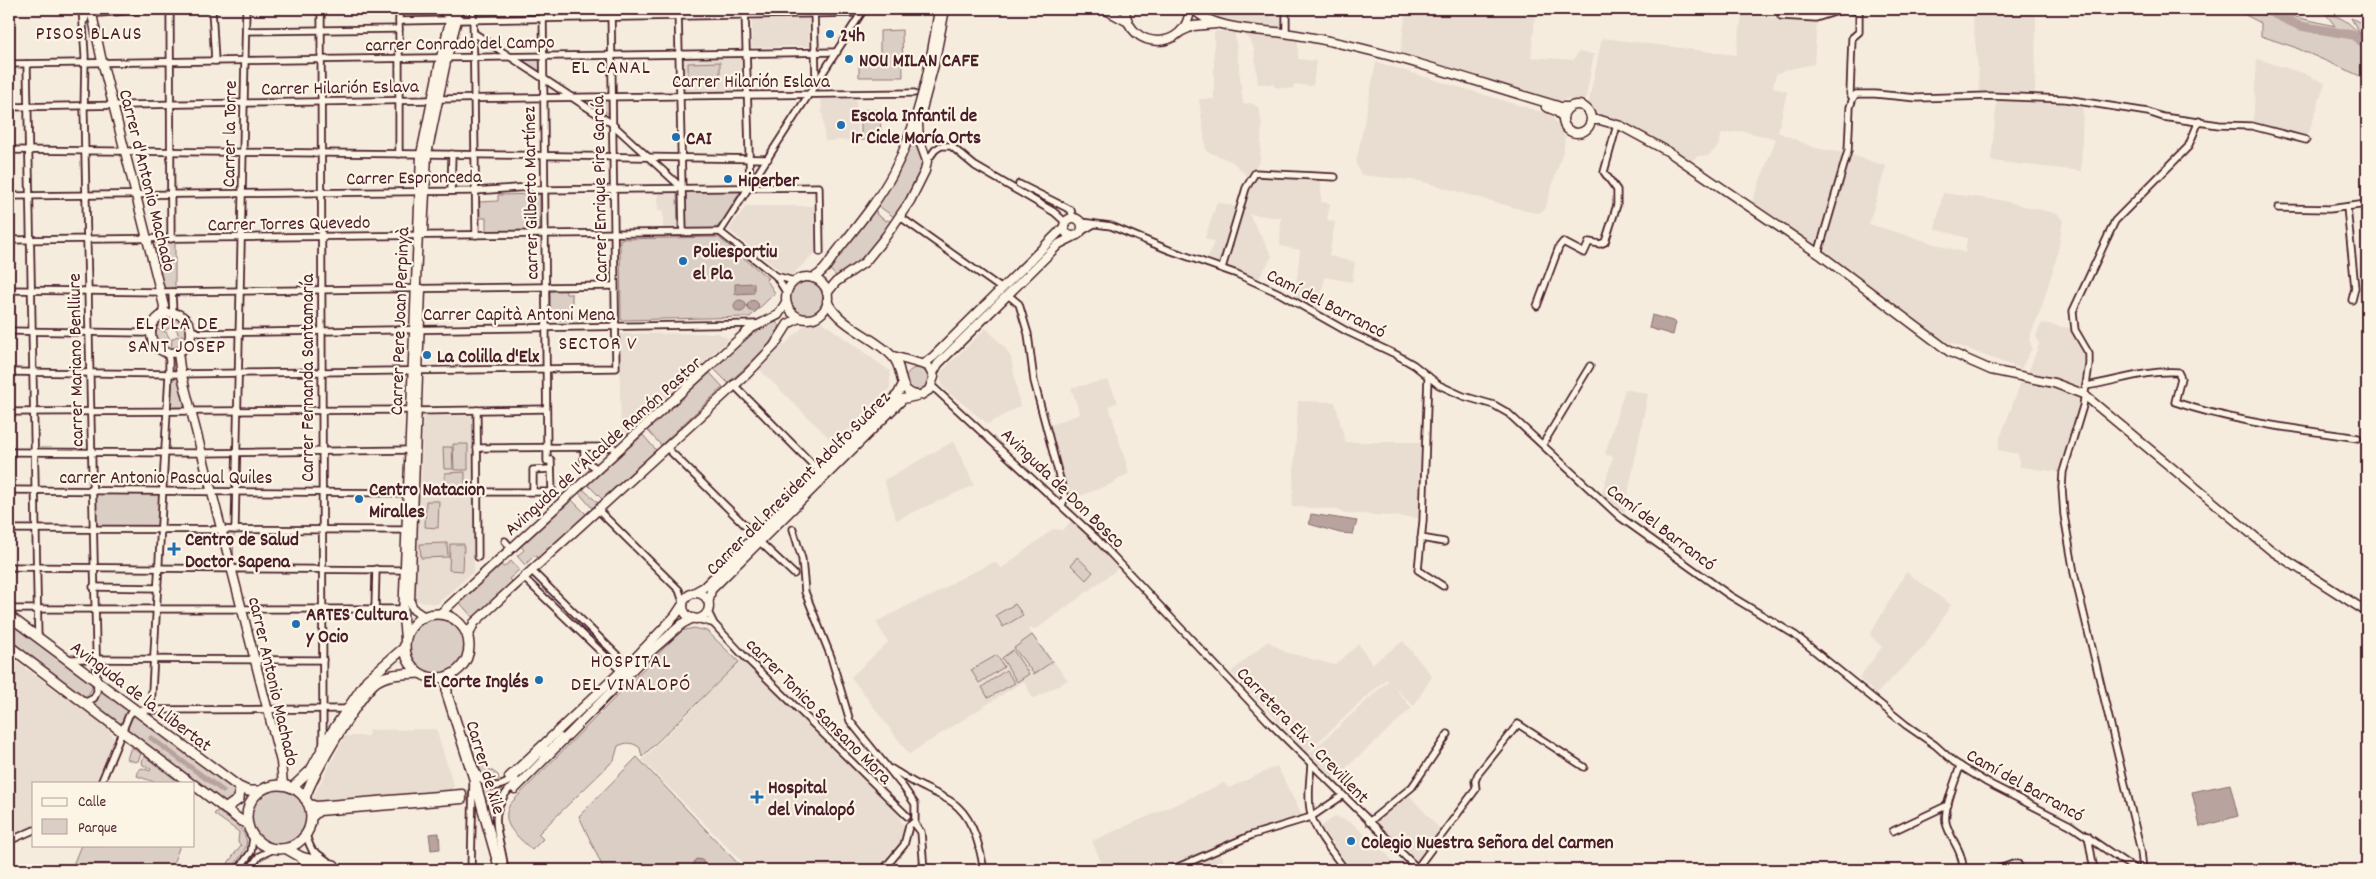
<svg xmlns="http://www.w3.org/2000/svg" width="2376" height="879" font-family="Dekko,sans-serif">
  <rect width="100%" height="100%" fill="#f5ecde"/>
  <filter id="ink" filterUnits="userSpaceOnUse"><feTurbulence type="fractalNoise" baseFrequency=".02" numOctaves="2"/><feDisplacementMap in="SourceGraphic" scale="10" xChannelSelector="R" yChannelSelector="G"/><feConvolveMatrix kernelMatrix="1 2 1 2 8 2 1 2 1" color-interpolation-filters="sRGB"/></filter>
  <g filter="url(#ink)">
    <!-- built -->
    <g fill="#e8ddd0">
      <polygon points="1204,9 1284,9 1284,29 1219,18"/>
      <polygon points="1406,9 1536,9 1531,57 1574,60 1578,52 1594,54 1585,103 1568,99 1551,102 1400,57"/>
      <polygon points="1972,9 2036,9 2035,93 1980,92"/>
      <polygon points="1742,16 1817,20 1814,64 1785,70 1776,74 1773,87 1787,92 1778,132 1815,148 1845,153 1886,166 1869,224 1965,253 1967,238 1935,229 1943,193 2000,200 2058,214 2063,221 2057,256 2042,306 2029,339 2032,348 2021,369 1943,340 1752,202 1776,139 1743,131 1722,134 1718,146 1708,156 1698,156 1692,160 1623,123 1600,116 1588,105 1602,38 1736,55"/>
      <polygon points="752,19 809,19 809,46 752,47"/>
      <polygon points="1216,31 1235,33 1243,104 1251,103 1258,107 1262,124 1260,161 1248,177 1233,162 1206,151 1199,99 1214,99 1214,33"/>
      <polygon points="1246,32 1298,40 1298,59 1316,61 1313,86 1294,84 1293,89 1274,87 1274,84 1258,84 1254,49 1251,41 1245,36"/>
      <polygon points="742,56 743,91 682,93 682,57"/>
      <polygon points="2257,59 2303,73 2325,83 2307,138 2253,124"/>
      <polygon points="1376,62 1551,115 1565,135 1564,148 1545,209 1539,213 1530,212 1420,181 1361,175 1356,164"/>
      <polygon points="821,99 856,99 858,140 825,141"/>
      <polygon points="2002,99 2083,106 2081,171 1991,161 1997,100"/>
      <polygon points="1256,175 1321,178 1321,202 1330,203 1327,220 1335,222 1329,256 1355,262 1352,282 1325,277 1318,311 1295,297 1300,250 1280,246 1281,218 1249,214 1272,256 1258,280 1208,258 1214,242 1205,238 1217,202 1237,207"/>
      <polygon points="658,192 677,192 678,228 663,228 663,211 658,210"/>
      <polygon points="746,206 814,206 815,253 792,275 781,272 729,230"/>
      <polygon points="822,322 890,371 890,388 835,444 759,369 804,326"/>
      <polygon points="2042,323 2070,328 2085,356 2080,400 2060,472 2020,467 2018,454 1998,450 2000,438 2021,382 2025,381 2039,344 2036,336"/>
      <polygon points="986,328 1005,348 1011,358 1020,406 988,424 942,387 940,373"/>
      <polygon points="718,333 729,339 621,439 619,334"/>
      <polygon points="1108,380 1118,402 1109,406 1129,473 1111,484 1070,500 1061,475 1048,426 1080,414 1071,388"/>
      <polygon points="1625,389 1648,394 1624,514 1601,495 1613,457 1605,454"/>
      <polygon points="1298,401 1335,402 1345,442 1421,442 1420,518 1344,513 1337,509 1292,507"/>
      <polygon points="423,416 473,416 473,490 421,489"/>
      <polygon points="954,441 974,485 896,520 884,480"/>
      <polygon points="419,495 473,496 474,571 437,604 415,601"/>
      <polygon points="1071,521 1080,526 1096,542 1117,567 1115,571 1038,628 1028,629 1068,680 1033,699 1024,681 909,754 851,677 888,642 876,622 915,602 934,595 957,580 994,562 1002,568 1053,529 1063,530"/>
      <polygon points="1906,572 1951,605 1924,647 1876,694 1859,678 1882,647 1870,635"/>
      <polygon points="1268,641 1285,652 1335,665 1359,644 1372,664 1403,641 1432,676 1414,706 1392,685 1412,708 1334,779 1309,754 1388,681 1386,679 1307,752 1231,672"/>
      <polygon points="9,656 108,728 114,739 96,783 34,783 34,826 9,836"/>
      <polygon points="742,659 896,811 905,828 904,838 898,850 880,870 750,870 642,760"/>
      <polygon points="436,729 454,786 451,791 315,802 312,799 345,736 368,736 369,730"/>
      <polygon points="1277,766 1302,816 1254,830 1218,848 1228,870 1109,870 1102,864 1092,841 1224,783 1229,788"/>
      <polygon points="1408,794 1440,829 1418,862 1375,822"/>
      <polygon points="1335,816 1352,823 1387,854 1399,870 1352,870 1321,827"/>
    </g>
    <!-- green -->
    <g fill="#dbcec4" stroke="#927678">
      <path d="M2234,9H2282L2291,16L2335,26L2326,14C2342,16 2350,23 2361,36L2351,18L2367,26V79L2294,47L2261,36V23Z"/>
      <polygon points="902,30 903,77 859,77 859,56 880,55 880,31"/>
      <polygon points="541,58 541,72 520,59"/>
      <polygon points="720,62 720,78 688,78 688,63"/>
      <polygon points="609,100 609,114 590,104 590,101"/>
      <polygon points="861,110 880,110 881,140 861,140"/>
      <path d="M912,135C915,143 921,151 922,160C923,180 903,201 894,217L877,205Z"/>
      <polygon points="699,190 738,190 740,192 722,223 714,229 678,229 677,192"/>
      <polygon points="540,194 540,230 486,231 486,218 479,218 479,202 498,201 498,195"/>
      <polygon points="874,210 877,212 876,214 886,221 888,220 891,222 872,248 856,264 836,276 830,270 840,252"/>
      <polygon points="718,237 768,278 766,279 775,293 750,317 621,320 620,239"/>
      <polygon points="152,241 175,242 175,289 164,288"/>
      <circle cx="806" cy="298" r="17"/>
      <polygon points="565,290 566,294 572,294 572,320 550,320 550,291"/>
      <polygon points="172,317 171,327 166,330 158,325 165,319"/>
      <polygon points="176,318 185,325 187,337 178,334 177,330 173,327"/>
      <polygon points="776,322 780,326 766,349 728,383 714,369 753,332"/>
      <path d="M157,329L166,332L170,339L167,348C157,345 154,337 157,329Z"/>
      <polygon points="177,336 185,340 178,348 171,349 172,339"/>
      <circle cx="917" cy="379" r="11"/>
      <polygon points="710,373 723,387 661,445 647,430"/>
      <polygon points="171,377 179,377 186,410 171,411"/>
      <polygon points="643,435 656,450 602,499 588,485"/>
      <polygon points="453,444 468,444 468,470 454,470"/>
      <polygon points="443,447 452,447 453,469 444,469"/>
      <polygon points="465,472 465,486 445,486 445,473"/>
      <polygon points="583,489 598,503 592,508 579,493"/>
      <polygon points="91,491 163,491 161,530 92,529"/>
      <polygon points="572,500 586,514 538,558 535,555 525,565 517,556 524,550 521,546"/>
      <polygon points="426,501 439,501 438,528 425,527"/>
      <polygon points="223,531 234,531 233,566"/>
      <polygon points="447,543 448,557 421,558 420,544"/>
      <polygon points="450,544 464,544 463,571 449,570"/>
      <polygon points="1077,557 1093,572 1086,580 1071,565"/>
      <polygon points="511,561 519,570 509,579 512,582 473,618 460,603 501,565 504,567"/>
      <polygon points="1015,604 1023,615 1003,627 996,615"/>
      <circle cx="436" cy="646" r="28"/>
      <polygon points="9,621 91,682 92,688 88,695 80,697 9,644"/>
      <path d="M694,628L707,631L739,662L642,757L640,748C633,742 626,742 618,746L614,760L538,834L543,839L532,850C518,836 499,825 510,804L681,631Z"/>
      <polygon points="1032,635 1052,662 1034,674 1014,648"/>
      <polygon points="1013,650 1029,674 1017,682 1002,658"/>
      <polygon points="997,655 1004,667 979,683 971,670"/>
      <polygon points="1006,670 1015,683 988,698 982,687"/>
      <polygon points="100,688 128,710 122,725 119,726 92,705 96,701"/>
      <polygon points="137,715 237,790 239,794 226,804 127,732 127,728 133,716"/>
      <polygon points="131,747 141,754 138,761 135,762 127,759"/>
      <path d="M475,755L483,765L498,775L499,780L494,782C481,779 474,767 475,755Z"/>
      <polygon points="144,756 180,783 157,783 137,776 139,770 142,768 150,771 151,769 143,765 142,762"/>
      <polygon points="637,757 744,870 604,870 579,816"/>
      <circle cx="279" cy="818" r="28"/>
      <path d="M217,811C227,818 250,830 246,846C244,853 237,861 233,867L228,863L241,845L238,842L239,832L214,814Z"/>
      <polygon points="81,845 180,845 171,870 71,870"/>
    </g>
    <!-- water -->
    <g fill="#b8a39e" stroke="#8c6e70">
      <polygon points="754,283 754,293 735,294 735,284"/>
      <circle cx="740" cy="306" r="6"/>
      <circle cx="753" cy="306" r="5.5"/>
      <polygon points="1652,315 1676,322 1673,335 1649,328"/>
      <polygon points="1311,514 1357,521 1353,534 1340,533 1309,524"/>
      <polygon points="2230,784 2238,816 2200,827 2192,792"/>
      <polygon points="439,833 440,849 431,850 429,834"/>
      <polygon points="696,859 703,860 704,870 690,870"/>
    </g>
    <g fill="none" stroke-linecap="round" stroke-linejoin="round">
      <!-- canal -->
      <polyline stroke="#b8a39e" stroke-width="5" points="151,738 223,791"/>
      <!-- river -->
      <polyline stroke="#b8a39e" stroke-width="9" points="2251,9 2270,12 2300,26 2353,35 2367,46"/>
      <!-- major-tunnel -->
      <g stroke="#d3c3ba" stroke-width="8" stroke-dasharray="8 4" stroke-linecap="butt">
        <polyline points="462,794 487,791 501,783"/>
        <polyline points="462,799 491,797 509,792"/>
      </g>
      <!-- minor casing -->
      <g stroke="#4a1f2b" stroke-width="9">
        <g id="minor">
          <polyline points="82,9 85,56 84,111 97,691 94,698 84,703"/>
          <polyline points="170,9 171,239"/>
          <polyline points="212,9 215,61"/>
          <polyline points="321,9 323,744"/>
          <polyline points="437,9 451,18"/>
          <polyline points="473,9 476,235"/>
          <polyline points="678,9 683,232"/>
          <polyline points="745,9 750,188"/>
          <polyline points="814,9 816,82"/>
          <polyline points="1286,9 1286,34"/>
          <polyline points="1848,9 1859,12 1859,32 1852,38 1850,94 1853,98"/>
          <polyline points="1781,16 1816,18 1844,9"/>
          <polyline points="85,20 87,14 153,9"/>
          <polyline points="457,20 861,13"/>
          <polyline points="399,21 450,20"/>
          <polyline points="246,31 399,29"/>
          <polyline points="474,33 611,123 682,188"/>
          <polyline points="9,64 837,52"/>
          <polyline points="27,64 38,638"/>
          <polyline points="438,99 914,93"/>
          <polyline points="9,107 431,100"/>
          <polyline points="9,150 421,154"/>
          <polyline points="399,154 399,9"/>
          <polyline points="427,154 768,159"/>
          <polyline points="927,161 935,150 941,146 951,146 975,166 1054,212 1065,222"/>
          <polyline points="1019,184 1071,210 1073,218"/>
          <polyline points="451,191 452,154"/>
          <polyline points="9,196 475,191 530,187 538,190 819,187 820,252"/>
          <polyline points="2347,207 2355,288 2352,300"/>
          <polyline points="2278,208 2329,209 2367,204"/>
          <polyline points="899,216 1002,289"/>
          <polyline points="1081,222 1111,226 1169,250 1237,274 1281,294 1348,332 1395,354 1414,365 1439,385 1463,396 1494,405 1508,413 1620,517 1729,595 1795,635 1906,725 1935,745 1954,762 1986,782 2070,825 2136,870"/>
          <polyline points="1082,231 1094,224"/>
          <polyline points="720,232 864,9"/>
          <polyline points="720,232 776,276 786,292"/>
          <polyline points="9,240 720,232"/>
          <polyline points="1818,254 1848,151 1850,107 1853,98 1856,94 1875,94 1917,98 1989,96 2065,99 2148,112 2163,117 2219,125 2252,126 2306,140"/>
          <polyline points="1222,268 1246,188 1255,173 1335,177"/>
          <polyline points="776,276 794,281"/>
          <polyline points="9,290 161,292 614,286"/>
          <polyline points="172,292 173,313"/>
          <polyline points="1008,295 1019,304 1028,334 1034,381 1065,498 1062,505"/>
          <polyline points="1537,306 1559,247 1563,242 1584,253 1589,242 1600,244 1605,242 1617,205 1617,190 1604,172 1617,125"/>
          <polyline points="191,330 200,333 758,324"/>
          <polyline points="9,331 144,333 152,331"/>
          <polyline points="9,372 177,374 616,368 611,9"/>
          <polyline points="1428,376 1423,521 1418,570 1443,586"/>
          <polyline points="733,384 820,472"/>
          <polyline points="932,386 1096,538 1268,721 1419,870"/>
          <path d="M2086,386C2118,381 2145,370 2178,372L2181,378L2175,402C2234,422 2296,429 2358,438"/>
          <polyline points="477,410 478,557"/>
          <polyline points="416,411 546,409"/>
          <polyline points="9,412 411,410"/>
          <polyline points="1543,444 1590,366"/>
          <polyline points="584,447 584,460 598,469"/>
          <polyline points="666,447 756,536"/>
          <polyline points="477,448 613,447"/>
          <polyline points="9,452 202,453 412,450"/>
          <polyline points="9,490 411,493"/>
          <polyline points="533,491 533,470 551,469"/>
          <polyline points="477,492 552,492 551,460 547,461 547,452 543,9"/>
          <polyline points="598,510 679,590 683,602"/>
          <polyline points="9,529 409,530"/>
          <polyline points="793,529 802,559 805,592 831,657 850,721 904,788 915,804 915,821 909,826"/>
          <polyline points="235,530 246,9"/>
          <polyline points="1421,538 1444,542"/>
          <polyline points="505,541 512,549"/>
          <polyline points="760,542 794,574"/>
          <polyline points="9,567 405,570"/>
          <polyline points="531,570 627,665"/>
          <polyline points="523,577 621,671"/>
          <polyline points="93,587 158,588"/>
          <polyline points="9,609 404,609"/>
          <polyline points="375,609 376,569"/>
          <polyline points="708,612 714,624 742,654 907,816"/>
          <polyline points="697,619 712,623"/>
          <polyline points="68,659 323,660"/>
          <polyline points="151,710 169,374 169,360 167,353"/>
          <path d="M465,739C470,751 472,766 479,776C498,806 531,761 545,748"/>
          <polyline points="543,755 561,737"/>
          <path d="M1311,764C1310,780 1307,798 1311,814C1316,835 1334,853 1345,870"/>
          <path d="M1960,766C1956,780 1943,809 1946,823C1951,841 1963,850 1963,870"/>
          <path d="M892,769C902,775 913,783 925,788C936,794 949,798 958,807C975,823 980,849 984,870"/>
          <polyline points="101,783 129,715 134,710 347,709"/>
          <polyline points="1369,822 1412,787 1448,734"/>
          <polyline points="914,823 921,832 924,870"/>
          <polyline points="1893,831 1948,805"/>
          <path d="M306,834C309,849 317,853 318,870"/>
          <polyline points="2088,836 2094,870"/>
          <polyline points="9,841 34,830"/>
          <polyline points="315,852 340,870"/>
          <polyline points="1417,868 1476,789 1475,781 1478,774 1518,724 1584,767"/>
          <polyline points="238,870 251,852 253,837"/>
          <polyline points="249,870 259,856 274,849"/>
          <polyline points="471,870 473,781"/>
          <path d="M505,870C500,830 483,813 517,781"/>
          <polyline points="883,870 904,845 909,826"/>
          <polyline points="1171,870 1252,835 1311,817 1342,796"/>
          <polyline points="1996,870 2013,864 2018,864 2020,870"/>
          <polyline points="2143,870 2141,851 2074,573 2064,515 2062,488 2063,472 2083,406 2089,364 2089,354 2075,330 2073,311 2115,221 2188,147 2199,121"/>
        </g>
      </g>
      <!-- major casing -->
      <g stroke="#4a1f2b" stroke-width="11">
        <g id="major">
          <polyline points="91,9 101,57 164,306 163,315"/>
          <polyline points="1104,9 1128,22"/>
          <path d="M1125,9C1128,51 1187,52 1190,9"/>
          <path d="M1194,9C1210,29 1260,30 1284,33C1375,46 1472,81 1561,107H1569"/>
          <polyline points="1182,31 1193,26 1216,24"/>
          <circle cx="1577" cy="119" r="14"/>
          <polyline points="1546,107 1556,111 1563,117"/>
          <polyline points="1592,120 1600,120 1621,126 1669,152 1822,256 1950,352 1991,370 2054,383 2083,394 2272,551 2367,612"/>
          <circle cx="1073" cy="227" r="9"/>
          <polyline points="423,232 427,154 447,57 460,9"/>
          <circle cx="807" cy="298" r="21"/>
          <path d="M813,278C827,270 829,261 838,250C858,225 878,201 893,173C919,123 931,64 939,9"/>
          <polyline points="421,289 410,602 414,610 423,616"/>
          <polyline points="827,293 836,282 865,262 886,236 910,201 925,171 927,161 919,139 918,124 934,65 945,9"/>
          <path d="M827,301C840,327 873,336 892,356C905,368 896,391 916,395"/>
          <circle cx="171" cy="333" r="20"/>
          <polyline points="178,352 180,368 281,762 283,785"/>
          <polyline points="924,364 934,356 1064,227"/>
          <polyline points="933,373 938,364 1059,244 1073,237"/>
          <polyline points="695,592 704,587 898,394 902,386"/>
          <circle cx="696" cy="606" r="13"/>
          <polyline points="709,600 711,590 903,399 921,395 929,390 934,377 928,366 893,356"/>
          <polyline points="441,613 750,329 778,315 785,304"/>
          <polyline points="468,637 474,623 748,373 774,346 788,324 799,318"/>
          <polyline points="405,638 403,618 421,154 441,57 453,9"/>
          <polyline points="509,777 635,658 675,616 683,604"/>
          <polyline points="515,789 649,653 682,624 693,618"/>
          <polyline points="307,803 316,806 462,794"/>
          <polyline points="311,818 319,811 462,799"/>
        </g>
      </g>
      <!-- highway casing -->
      <g stroke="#4a1f2b" stroke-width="12">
        <g id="highway">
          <circle cx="437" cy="646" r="32"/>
          <polyline points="9,616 239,787 248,791 260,791"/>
          <polyline points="9,646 190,783"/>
          <polyline points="453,674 447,686 447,694 476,785 500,870"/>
          <circle cx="279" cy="817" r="32"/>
          <polyline points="194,785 240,820 247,823"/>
          <polyline points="292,788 311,770 330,735 367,680 404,648"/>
          <path d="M305,799C308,781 362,690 377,681C389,673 406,674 419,673"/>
          <polyline points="225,809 239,799 240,788"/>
          <polyline points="287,849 301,857 308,870"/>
          <polyline points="301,857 334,865"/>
        </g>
      </g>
      <!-- minor -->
      <use href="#minor" stroke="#fcf5e5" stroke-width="5.5"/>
      <!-- major -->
      <use href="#major" stroke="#fcf5e5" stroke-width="8"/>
      <!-- highway -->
      <use href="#highway" stroke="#fcf5e5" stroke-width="9"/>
    </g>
  </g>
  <!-- markers -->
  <g fill="#1f6fb2" stroke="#fcf5e5" stroke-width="2">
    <circle cx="830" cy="34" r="5"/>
    <circle cx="849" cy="59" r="5"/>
    <circle cx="841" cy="125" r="5"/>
    <circle cx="676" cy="137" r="5"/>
    <circle cx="728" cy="179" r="5"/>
    <circle cx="683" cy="261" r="5"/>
    <circle cx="427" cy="355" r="5"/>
    <circle cx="359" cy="499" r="5"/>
    <path d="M171.5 541.5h5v5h5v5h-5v5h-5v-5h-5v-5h5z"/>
    <circle cx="296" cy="624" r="5"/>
    <circle cx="539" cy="680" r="5"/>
    <path d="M754.5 789.5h5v5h5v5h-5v5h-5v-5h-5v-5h5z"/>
    <circle cx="1351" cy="841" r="5"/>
  </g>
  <g text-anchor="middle" stroke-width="4.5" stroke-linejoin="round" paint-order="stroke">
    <!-- poi labels -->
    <g font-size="19" font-weight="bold" fill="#4a1f2b" stroke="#fcf5e5" text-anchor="start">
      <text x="840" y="41">24h</text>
      <text x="859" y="66">NOU MILAN CAFE</text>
      <text x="851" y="121">Escola Infantil de<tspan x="851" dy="22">1r Cicle María Orts</tspan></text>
      <text x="686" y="144">CAI</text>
      <text x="738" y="186">Hiperber</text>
      <text x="693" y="257">Poliesportiu<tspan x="693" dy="22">el Pla</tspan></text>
      <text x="437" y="362">La Colilla d'Elx</text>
      <text x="369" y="495">Centro Natacion<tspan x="369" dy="22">Miralles</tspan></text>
      <text x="185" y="545">Centro de Salud<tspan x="185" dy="22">Doctor Sapena</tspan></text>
      <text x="306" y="620">ARTES Cultura<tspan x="306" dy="22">y Ocio</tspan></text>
      <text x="529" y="687" text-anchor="end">El Corte Inglés</text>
      <text x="768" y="793">Hospital<tspan x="768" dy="22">del Vinalopó</tspan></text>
      <text x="1361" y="848">Colegio Nuestra Señora del Carmen</text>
    </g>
    <!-- street labels -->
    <g font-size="19" fill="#4a1f2b" stroke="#fcf5e5">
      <text transform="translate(460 42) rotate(-1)" y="7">carrer Conrado del Campo</text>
      <text x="751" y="87">Carrer Hilarión Eslava</text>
      <text transform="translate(340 86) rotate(-1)" y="7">Carrer Hilarión Eslava</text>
      <text transform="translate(228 134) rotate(-89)" y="7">Carrer la Torre</text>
      <text transform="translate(414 176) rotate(-1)" y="7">Carrer Espronceda</text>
      <text transform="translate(149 180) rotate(76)" y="7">Carrer d'Antonio Machado</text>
      <text transform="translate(598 189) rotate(-91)" y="7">Carrer Enrique Pire García</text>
      <text transform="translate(529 193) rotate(-91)" y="7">carrer Gilberto Martínez</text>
      <text transform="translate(289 222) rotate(-1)" y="7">Carrer Torres Quevedo</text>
      <text transform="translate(1327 302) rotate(27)" y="7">Camí del Barrancó</text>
      <text x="519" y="320">Carrer Capità Antoni Mena</text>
      <text transform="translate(398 321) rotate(-88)" y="7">Carrer Pere Joan Perpinyà</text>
      <text transform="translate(74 360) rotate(-91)" y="7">carrer Mariano Benlliure</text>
      <text transform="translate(306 378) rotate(-90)" y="7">Carrer Fernanda Santamaría</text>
      <text transform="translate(602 445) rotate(-42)" y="7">Avinguda de l'Alcalde Ramón Pastor</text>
      <text x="166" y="483">carrer Antonio Pascual Quiles</text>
      <text transform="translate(797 482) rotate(-45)" y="7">Carrer del President Adolfo Suárez</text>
      <text transform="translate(1064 487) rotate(44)" y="7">Avinguda de Don Bosco</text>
      <text transform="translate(1662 526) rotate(37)" y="7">Camí del Barrancó</text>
      <text transform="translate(275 681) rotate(77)" y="7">carrer Antonio Machado</text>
      <text transform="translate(142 695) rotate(37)" y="7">Avinguda de la Llibertat</text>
      <text transform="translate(820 710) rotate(45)" y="7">carrer Tonico Sansano Mora</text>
      <text transform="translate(1304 734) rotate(46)" y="7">Carretera Elx - Crevillent</text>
      <text transform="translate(487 767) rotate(73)" y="7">Carrer de Xile</text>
      <text transform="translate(2026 784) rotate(29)" y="7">Camí del Barrancó</text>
    </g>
    <!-- neighbourhood labels -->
    <g font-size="20" letter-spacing="1" fill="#4a1f2b" stroke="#fcf5e5">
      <text x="89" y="39">PISOS BLAUS</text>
      <text x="611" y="73">EL CANAL</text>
      <text x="177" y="329">EL PLA DE<tspan x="177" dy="23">SANT JOSEP</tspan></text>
      <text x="598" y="349">SECTOR V</text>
      <text x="631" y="667">HOSPITAL<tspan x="631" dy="23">DEL VINALOPÓ</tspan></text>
    </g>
  </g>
  <!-- margin -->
  <rect width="2376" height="879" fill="none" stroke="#fcf5e5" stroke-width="30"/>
  <rect x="15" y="15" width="2346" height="849" fill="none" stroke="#4a1f2b" stroke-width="2" filter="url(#ink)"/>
  <!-- legend -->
  <rect x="32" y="782" width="162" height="65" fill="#fcf5e5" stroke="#b59f9b"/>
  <rect x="42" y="798" width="25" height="8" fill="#fcf5e5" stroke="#b59f9b"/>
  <text x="78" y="806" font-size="15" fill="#4a1f2b">Calle</text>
  <rect x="42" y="819" width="25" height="15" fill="#dbcec4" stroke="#b59f9b"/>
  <text x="78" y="832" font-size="15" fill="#4a1f2b">Parque</text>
</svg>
